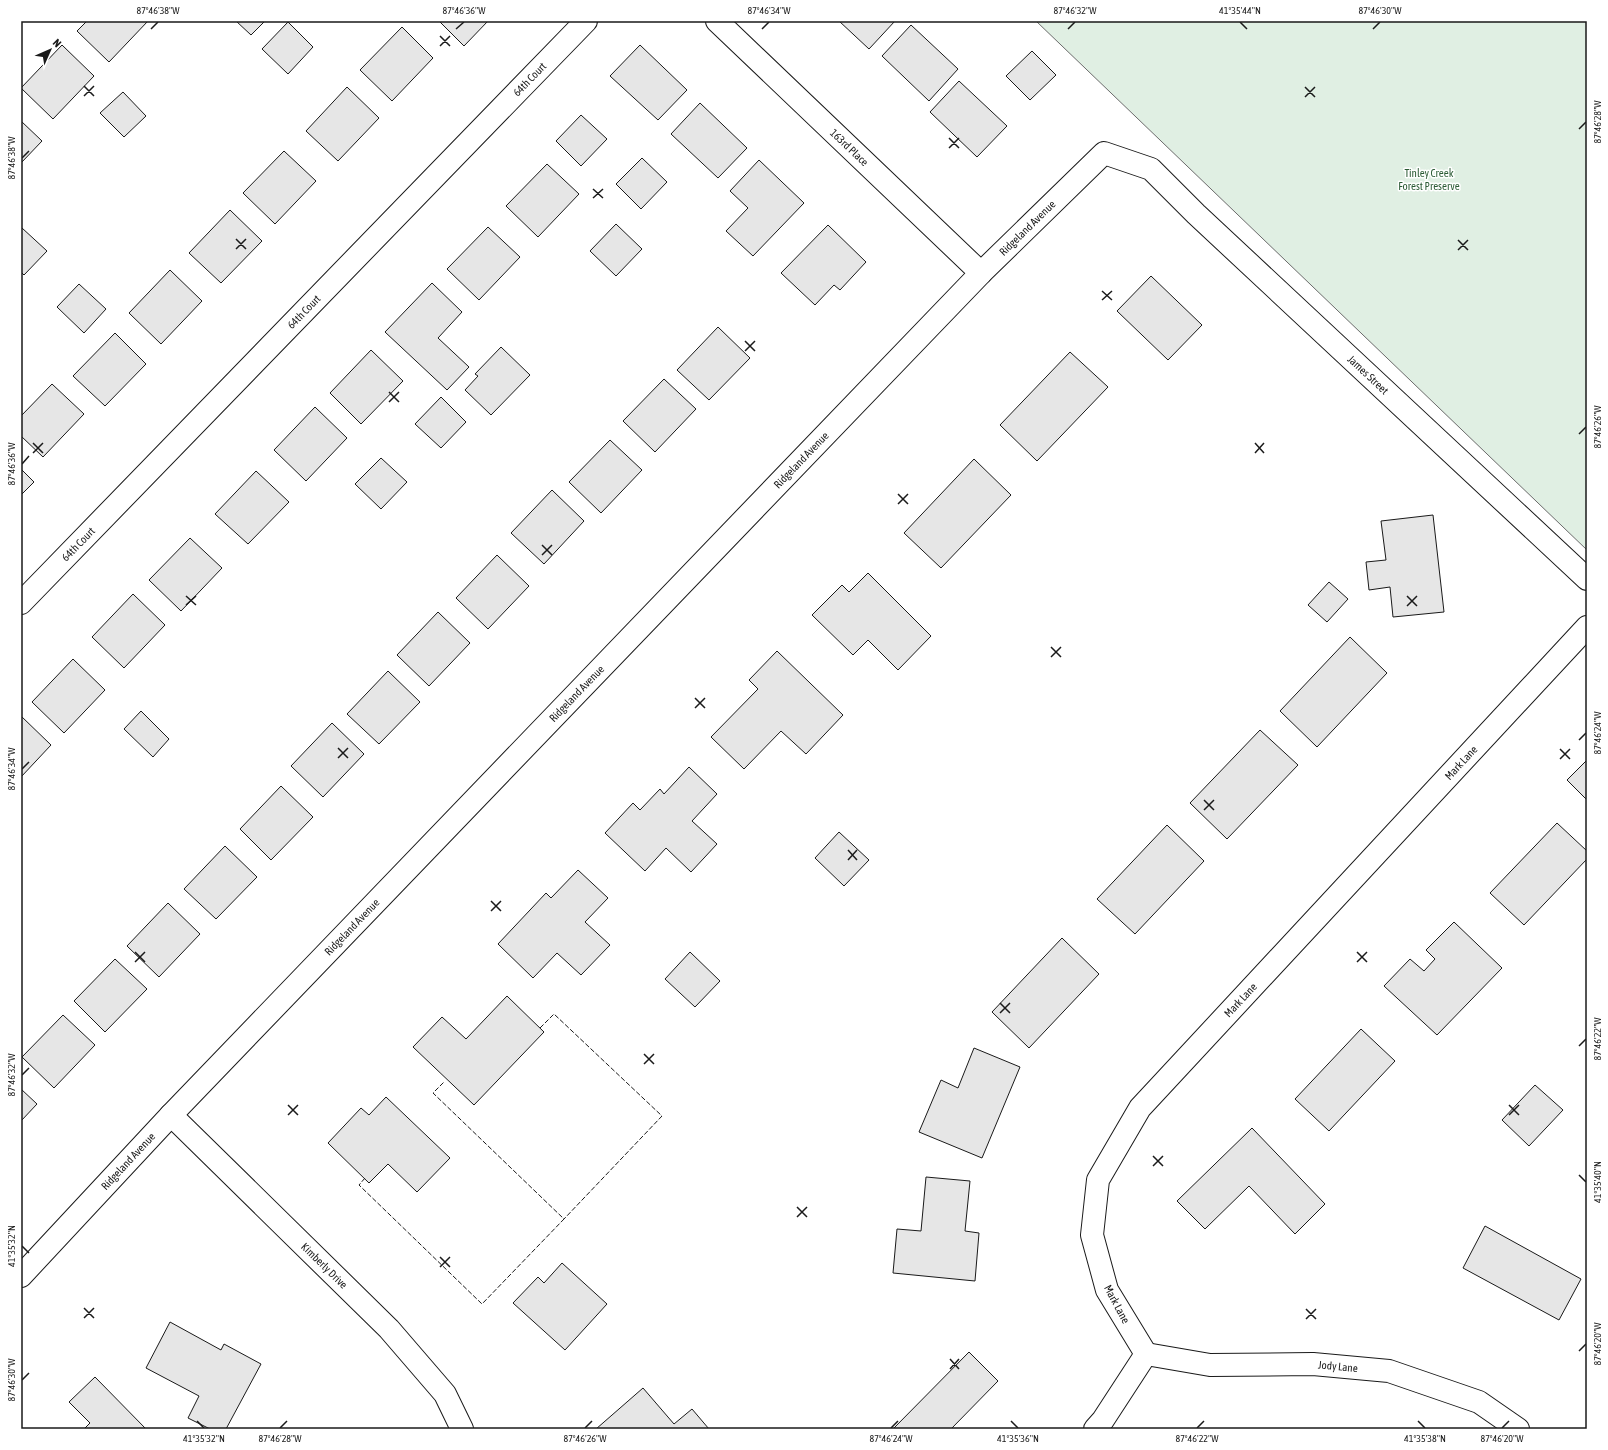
<svg xmlns="http://www.w3.org/2000/svg" width="1608" height="1450" font-family="'Asap Condensed',sans-serif">
  <rect width="100%" height="100%" fill="#fff"/>
  <!-- green -->
  <polygon fill="#e0efe3" stroke="#6a6a6a" points="1036,21 1587,21 1587,550"/>
  <!-- building -->
  <g fill="#e6e6e6" stroke="#1a1a1a">
    <polygon points="87,21 148,21 109,62 77,31"/>
    <polygon points="236,21 265,21 251,35"/>
    <polygon points="439,21 488,21 464,46"/>
    <polygon points="839,21 895,21 869,49"/>
    <polygon points="288,22 313,47 288,74 262,49"/>
    <polygon points="911,25 958,69 929,101 882,56"/>
    <polygon points="402,27 433,58 392,101 360,70"/>
    <polygon points="62,45 94,76 53,119 21,88"/>
    <polygon points="640,45 687,90 658,120 610,76"/>
    <polygon points="1032,51 1056,75 1030,100 1006,76"/>
    <polygon points="959,81 1007,126 977,157 930,112"/>
    <polygon points="347,87 379,118 338,161 306,131"/>
    <polygon points="123,92 146,116 124,137 100,113"/>
    <polygon points="700,103 747,148 718,178 671,134"/>
    <polygon points="581,115 607,139 581,166 556,141"/>
    <polygon points="21,121 42,141 21,163"/>
    <polygon points="284,151 316,181 275,224 243,193"/>
    <polygon points="642,158 667,182 641,209 616,184"/>
    <polygon points="759,160 804,203 753,256 726,231 748,208 730,191"/>
    <polygon points="547,164 579,194 538,237 506,206"/>
    <polygon points="230,210 262,241 221,283 189,253"/>
    <polygon points="616,224 642,249 616,276 590,251"/>
    <polygon points="828,225 866,262 840,290 834,285 815,305 781,273"/>
    <polygon points="488,227 520,257 479,300 447,269"/>
    <polygon points="22,228 47,251 24,275 21,272 21,230"/>
    <polygon points="170,270 202,301 161,344 129,313"/>
    <polygon points="1151,276 1202,325 1168,360 1117,311"/>
    <polygon points="432,283 462,312 438,338 469,367 447,390 385,332"/>
    <polygon points="79,284 106,309 84,333 57,307"/>
    <polygon points="718,327 750,358 709,400 677,370"/>
    <polygon points="115,333 146,364 105,406 73,376"/>
    <polygon points="501,347 530,375 491,415 465,390 478,376 475,374"/>
    <polygon points="371,350 403,381 361,424 330,393"/>
    <polygon points="1070,352 1108,387 1037,461 1000,425"/>
    <polygon points="664,379 696,409 655,452 623,421"/>
    <polygon points="52,384 84,414 43,457 21,436 21,416"/>
    <polygon points="441,397 466,422 441,448 415,424"/>
    <polygon points="315,407 347,438 306,481 274,450"/>
    <polygon points="610,440 642,470 601,513 569,482"/>
    <polygon points="381,458 407,482 381,509 355,484"/>
    <polygon points="974,459 1011,495 941,568 904,533"/>
    <polygon points="21,469 34,482 21,495"/>
    <polygon points="256,471 289,502 248,544 215,514"/>
    <polygon points="552,490 584,521 544,564 511,533"/>
    <polygon points="1433,515 1444,612 1393,617 1390,587 1369,590 1366,562 1386,560 1381,521"/>
    <polygon points="190,538 222,568 181,611 149,580"/>
    <polygon points="497,555 529,586 488,629 456,598"/>
    <polygon points="868,573 931,636 898,670 868,640 853,655 812,615 842,585 849,592"/>
    <polygon points="1329,582 1348,599 1327,622 1308,605"/>
    <polygon points="133,594 165,625 124,668 92,637"/>
    <polygon points="438,612 470,643 429,686 397,655"/>
    <polygon points="1350,637 1387,673 1317,747 1280,711"/>
    <polygon points="777,651 843,715 806,754 781,731 744,769 711,737 758,689 749,680"/>
    <polygon points="73,659 105,690 64,733 32,702"/>
    <polygon points="388,671 420,702 379,744 347,714"/>
    <polygon points="141,711 169,739 153,757 124,729"/>
    <polygon points="21,716 51,745 21,777"/>
    <polygon points="332,723 364,754 323,797 291,766"/>
    <polygon points="1260,730 1298,765 1227,839 1190,803"/>
    <polygon points="1587,760 1587,800 1567,780"/>
    <polygon points="689,767 717,794 692,821 717,844 691,872 666,848 645,871 605,833 633,803 640,810 660,789 664,794"/>
    <polygon points="281,786 313,817 271,860 240,829"/>
    <polygon points="1557,823 1587,851 1587,859 1524,925 1490,893"/>
    <polygon points="1167,825 1204,861 1135,934 1097,899"/>
    <polygon points="839,832 869,860 844,886 815,858"/>
    <polygon points="225,846 257,877 216,919 184,889"/>
    <polygon points="578,870 608,898 585,922 610,945 581,975 557,953 533,978 498,944 546,893 551,898"/>
    <polygon points="168,903 200,934 159,977 127,946"/>
    <polygon points="1454,922 1502,968 1437,1035 1384,986 1410,959 1424,971 1435,959 1426,950"/>
    <polygon points="1062,938 1099,974 1029,1048 992,1012"/>
    <polygon points="690,952 720,981 695,1007 665,979"/>
    <polygon points="115,959 147,989 105,1032 74,1001"/>
    <polygon points="507,996 544,1032 474,1105 413,1047 442,1017 466,1039"/>
    <polygon points="63,1015 95,1045 54,1088 22,1057"/>
    <polygon points="1361,1029 1395,1061 1329,1131 1295,1099"/>
    <polygon points="974,1048 1020,1067 982,1158 919,1132 941,1080 958,1088"/>
    <polygon points="1535,1085 1563,1110 1529,1146 1502,1120"/>
    <polygon points="21,1089 37,1104 21,1121"/>
    <polygon points="386,1097 450,1158 417,1192 388,1164 369,1183 328,1143 361,1108 369,1115"/>
    <polygon points="1252,1128 1325,1204 1295,1234 1249,1186 1205,1229 1177,1201"/>
    <polygon points="926,1177 970,1181 965,1231 979,1233 975,1281 893,1273 897,1229 921,1231"/>
    <polygon points="1485,1226 1581,1279 1559,1320 1463,1268"/>
    <polygon points="562,1263 607,1304 565,1350 513,1303 538,1277 544,1283"/>
    <polygon points="170,1322 221,1350 224,1344 261,1364 226,1429 210,1429 188,1418 199,1396 146,1368"/>
    <polygon points="969,1352 998,1381 951,1429 893,1429"/>
    <polygon points="95,1377 146,1429 84,1429 90,1423 69,1402"/>
    <polygon points="643,1388 674,1424 692,1409 709,1429 596,1429"/>
  </g>
  <g fill="none" stroke-linecap="round" stroke-linejoin="round">
    <!-- minor casing -->
    <g stroke="#1a1a1a" stroke-width="24">
      <g id="minor">
        <path id="s1" d="M717,21L981,273"/>
        <path id="s2" d="M21,603L586,21"/>
        <path id="s3" d="M171,1115L389,1329L445,1394L462,1429"/>
        <path id="s4" d="M21,1276L171,1115L981,273L1104,153L1151,169L1196,214L1587,579"/>
        <path id="s5" d="M1146,1354L1210,1365L1313,1364L1389,1371L1479,1402L1518,1429"/>
        <path id="s6" d="M1095,1429L1103,1420L1146,1354L1107,1290L1092,1235L1098,1180L1140,1108L1587,627"/>
      </g>
    </g>
    <!-- minor -->
    <use href="#minor" stroke="#fff" stroke-width="22"/>
    <!-- fence -->
    <g stroke="#1a1a1a" stroke-width="1" stroke-dasharray="5 2" stroke-linecap="butt">
      <polyline points="540,1028 554,1014 662,1116 564,1219"/>
      <polyline points="365,1178 359,1185 482,1304 564,1219 433,1093 444,1082"/>
    </g>
  </g>
  <!-- ticks -->
  <path fill="none" stroke="#1a1a1a" stroke-width="1.5" d="M1240,22L1247,29M151,29L158,22M456,29L464,22M762,29L769,22M1068,29L1075,22M1373,29L1380,22M440,36L450,46M440,46L450,36M84,86L94,96M1305,87L1315,97M84,96L94,86M1305,97L1315,87M1579,129L1586,122M949,138L959,148M949,148L959,138M22,158L29,151M593,189L603,198M593,198L603,189M236,239L246,249M1458,240L1468,250M236,249L246,239M1458,250L1468,240M1102,291L1112,300M1102,300L1112,291M745,341L755,351M745,351L755,341M389,392L399,402M389,402L399,392M1579,434L1586,427M33,443L43,453M1255,443L1264,453M33,453L43,443M1255,453L1264,443M22,464L29,456M898,494L908,504M898,504L908,494M542,545L552,555M542,555L552,545M186,596L196,605M1407,596L1417,606M186,605L196,596M1407,606L1417,596M1051,647L1061,657M1051,657L1061,647M695,698L705,708M695,708L705,698M1579,740L1586,733M338,748L348,758M1560,749L1570,759M338,758L348,748M1560,759L1570,749M22,769L29,762M1204,800L1214,810M1204,810L1214,800M848,850L857,860M848,860L857,850M491,901L501,911M491,911L501,901M135,952L145,962M1357,952L1367,962M135,962L145,952M1357,962L1367,952M1000,1003L1010,1013M1000,1013L1010,1003M1579,1046L1586,1039M644,1054L654,1064M644,1064L654,1054M22,1075L29,1068M288,1105L298,1115M1509,1105L1519,1115M288,1115L298,1105M1509,1115L1519,1105M1153,1156L1163,1166M1153,1166L1163,1156M1579,1175L1586,1182M797,1207L807,1217M797,1217L807,1207M22,1246L29,1253M440,1257L450,1267M440,1267L450,1257M84,1308L94,1318M1306,1309L1316,1319M84,1318L94,1308M1306,1319L1316,1309M1579,1351L1586,1344M950,1359L959,1369M950,1369L959,1359M22,1380L29,1373M197,1421L204,1428M1011,1421L1018,1428M1418,1421L1425,1428M280,1428L287,1421M585,1428L592,1421M891,1428L898,1421M1197,1428L1204,1421M1502,1428L1509,1421"/>
  <g text-anchor="middle" stroke-width="3" stroke-linejoin="round" paint-order="stroke">
    <!-- street labels -->
    <g font-size="11" fill="#1a1a1a" stroke="#fff">
      <text dy="4" stroke="none"><textPath href="#s2" startOffset="730">64th Court</textPath></text>
      <text dy="4" stroke="none"><textPath href="#s1" startOffset="183">163rd Place</textPath></text>
      <text dy="4" stroke="none"><textPath href="#s4" startOffset="1453">Ridgeland Avenue</textPath></text>
      <text dy="4" stroke="none"><textPath href="#s2" startOffset="406">64th Court</textPath></text>
      <text dy="4" stroke="none"><textPath href="#s4" startOffset="1909">James Street</textPath></text>
      <text dy="4" stroke="none"><textPath href="#s4" startOffset="1129">Ridgeland Avenue</textPath></text>
      <text dy="4" stroke="none"><textPath href="#s2" startOffset="82">64th Court</textPath></text>
      <text dy="4" stroke="none"><textPath href="#s4" startOffset="805">Ridgeland Avenue</textPath></text>
      <text dy="4" stroke="none"><textPath href="#s6" startOffset="833">Mark Lane</textPath></text>
      <text dy="4" stroke="none"><textPath href="#s4" startOffset="481">Ridgeland Avenue</textPath></text>
      <text dy="4" stroke="none"><textPath href="#s6" startOffset="509">Mark Lane</textPath></text>
      <text dy="4" stroke="none"><textPath href="#s4" startOffset="157">Ridgeland Avenue</textPath></text>
      <text dy="4" stroke="none"><textPath href="#s3" startOffset="215">Kimberly Drive</textPath></text>
      <text transform="translate(1117 1304) rotate(62)" y="4">Mark Lane</text>
      <text dy="4" stroke="none"><textPath href="#s5" startOffset="193">Jody Lane</textPath></text>
    </g>
    <!-- park labels -->
    <g font-size="11" fill="#2b5a34" stroke="#fff">
      <text x="1429" y="177">Tinley Creek<tspan x="1429" dy="13">Forest Preserve</tspan></text>
    </g>
  </g>
  <!-- border -->
  <rect width="1608" height="1450" fill="none" stroke="#ffffff" stroke-width="44"/>
  <!-- north arrow -->
  <g transform="translate(50 50) rotate(45)" stroke="#ffffff" stroke-width="3" paint-order="stroke">
  <path d="M0-3L7 15L0 10L-7 15Z" fill="#1a1a1a"/>
  <text y="-6" font-size="11" font-weight="bold" text-anchor="middle" fill="#1a1a1a">N</text>
  </g>
  <rect x="22" y="22" width="1564" height="1406" fill="none" stroke="#1a1a1a" stroke-width="1.5"/>
  <g font-size="10" text-anchor="middle" fill="#1a1a1a">
    <text x="158" y="14">87°46'38"W</text>
    <text x="464" y="14">87°46'36"W</text>
    <text x="769" y="14">87°46'34"W</text>
    <text x="1075" y="14">87°46'32"W</text>
    <text x="1240" y="14">41°35'44"N</text>
    <text x="1380" y="14">87°46'30"W</text>
    <text transform="translate(1597 122) rotate(-90)" y="4">87°46'28"W</text>
    <text transform="translate(11 158) rotate(-90)" y="4">87°46'38"W</text>
    <text transform="translate(1597 427) rotate(-90)" y="4">87°46'26"W</text>
    <text transform="translate(11 464) rotate(-90)" y="4">87°46'36"W</text>
    <text transform="translate(1597 733) rotate(-90)" y="4">87°46'24"W</text>
    <text transform="translate(11 769) rotate(-90)" y="4">87°46'34"W</text>
    <text transform="translate(1597 1039) rotate(-90)" y="4">87°46'22"W</text>
    <text transform="translate(11 1075) rotate(-90)" y="4">87°46'32"W</text>
    <text transform="translate(1597 1182) rotate(-90)" y="4">41°35'40"N</text>
    <text transform="translate(11 1246) rotate(-90)" y="4">41°35'32"N</text>
    <text transform="translate(1597 1344) rotate(-90)" y="4">87°46'20"W</text>
    <text transform="translate(11 1380) rotate(-90)" y="4">87°46'30"W</text>
    <text x="204" y="1442">41°35'32"N</text>
    <text x="280" y="1442">87°46'28"W</text>
    <text x="585" y="1442">87°46'26"W</text>
    <text x="891" y="1442">87°46'24"W</text>
    <text x="1018" y="1442">41°35'36"N</text>
    <text x="1197" y="1442">87°46'22"W</text>
    <text x="1425" y="1442">41°35'38"N</text>
    <text x="1502" y="1442">87°46'20"W</text>
  </g>
</svg>
